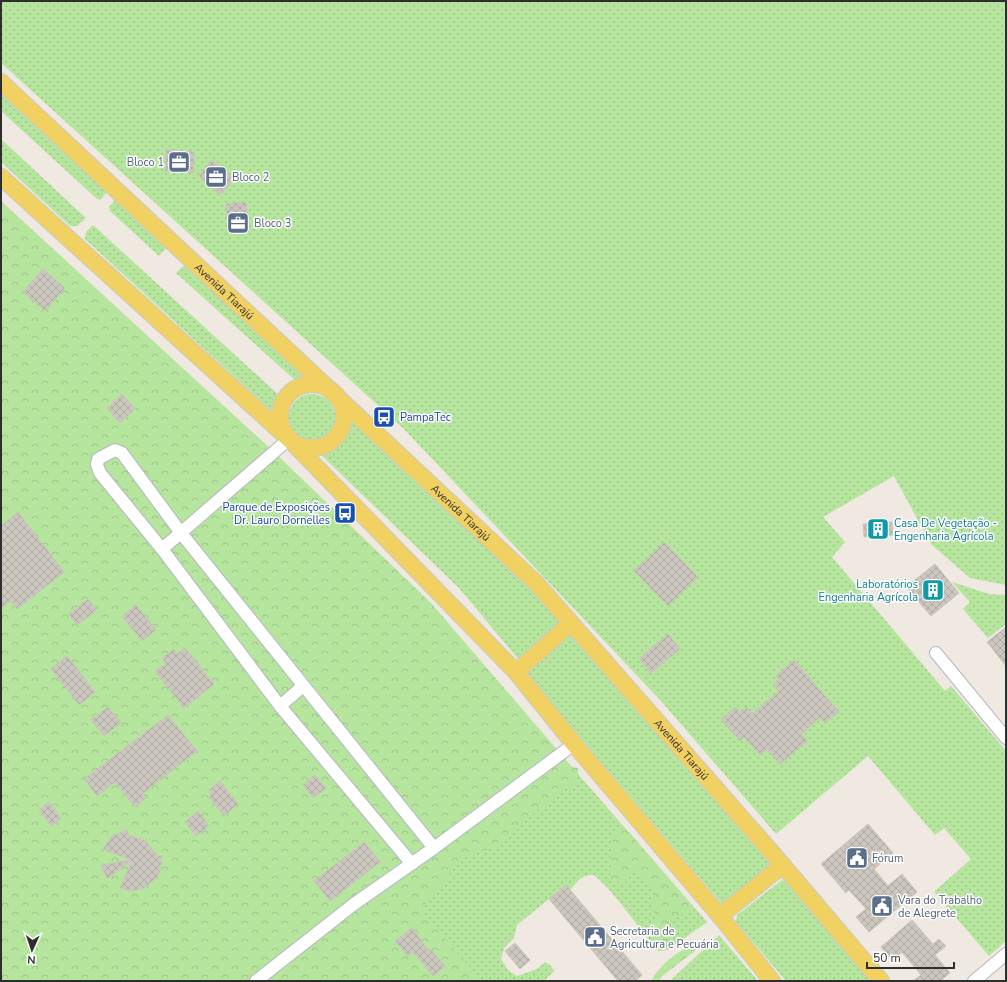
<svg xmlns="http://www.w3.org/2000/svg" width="1007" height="982" font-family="'Nunito Sans',sans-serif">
  <defs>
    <pattern id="grass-dots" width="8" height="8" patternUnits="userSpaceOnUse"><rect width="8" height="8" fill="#b6e59e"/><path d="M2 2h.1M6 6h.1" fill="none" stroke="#9dc588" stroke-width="1.8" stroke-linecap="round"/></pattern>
    <pattern id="forest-crowns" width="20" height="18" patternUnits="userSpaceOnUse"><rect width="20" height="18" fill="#b6e59e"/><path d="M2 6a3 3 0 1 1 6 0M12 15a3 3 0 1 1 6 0" fill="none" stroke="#9dc588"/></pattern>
    <pattern id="building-cross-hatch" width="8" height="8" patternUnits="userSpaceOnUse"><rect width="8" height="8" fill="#cbc7bf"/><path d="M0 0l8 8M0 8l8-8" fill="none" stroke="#afaba4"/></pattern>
  </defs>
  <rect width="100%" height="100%" fill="#efe9e1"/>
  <!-- grass -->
  <g fill="url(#grass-dots)">
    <polygon points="1,1 1006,1 1006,585 970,578 931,544 894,476 823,517 845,542 832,557 945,691 951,686 1006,751 1006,941 989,956 934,892 971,859 944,828 935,835 868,756 776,834 661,701 403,428 1,63"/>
    <polygon points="1,89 107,192 100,200 97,199 1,111"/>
    <polygon points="1,139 86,218 77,226 70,226 1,162"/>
    <polygon points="116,199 169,245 159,256 110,211 109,207"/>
    <polygon points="93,225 281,397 276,415 85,239 86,232"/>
    <polygon points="188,262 314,380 297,382 176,273"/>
    <circle cx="312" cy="417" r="23"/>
    <path d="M350,413L523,577L562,620L519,660L459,588L316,450C340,445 347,437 350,413Z"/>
    <polygon points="952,582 989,594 1006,595 1006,624 988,638 963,609 970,602"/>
    <polygon points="571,634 773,864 723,905 527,675 528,668"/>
    <path d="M572,767L707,922L668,950L658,951C646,938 604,877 592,875C582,874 576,883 570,890L566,885L517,925L514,938L504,948L501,959L508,970L517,976L537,969L545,962L550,965L554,971L544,981H280Z"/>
    <polygon points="782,880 788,882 871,981 786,981 736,922 737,915"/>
    <polygon points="719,935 758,981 670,981"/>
  </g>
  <!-- forest -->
  <g fill="url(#forest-crowns)">
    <polygon points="1,201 274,452 431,603 572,767 578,768 577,782 574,785 565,789 544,805 498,845 489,849 471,854 459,861 441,886 427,898 422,912 482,981 1,981"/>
    <path d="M618,828L629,832L691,904L689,910L670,922L669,927L674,939L668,943L657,941L648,935V929L657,918C651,909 652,903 655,893L635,869L625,884L609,880C612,863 612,849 613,832Z"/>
    <path d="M693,946L698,947L695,951L662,976L659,981H651C660,965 676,951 693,946Z"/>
  </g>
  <!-- building -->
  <g fill="url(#building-cross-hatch)" stroke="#cbc5ba">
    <polygon points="166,150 194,152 193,173 165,171"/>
    <polygon points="212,160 234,179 220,195 199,176"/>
    <polygon points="246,202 249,230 228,232 226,204"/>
    <polygon points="43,269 65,288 45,311 23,292"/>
    <polygon points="122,394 135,409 120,423 107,408"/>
    <polygon points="18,512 64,572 17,609 11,601 1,608 1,526"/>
    <polygon points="892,522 893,535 864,537 863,524"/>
    <polygon points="664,542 698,577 668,606 634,571"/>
    <polygon points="935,564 959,593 931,616 906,587"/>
    <polygon points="88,599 97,610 77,625 69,614"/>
    <polygon points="136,605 156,630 142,641 122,616"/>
    <polygon points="1006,627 1006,666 987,642"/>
    <polygon points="668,634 680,649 651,673 639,659"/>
    <polygon points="185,648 214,684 184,708 155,671 166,663 162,658 174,649 177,654"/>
    <polygon points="67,656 95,692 79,705 51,669"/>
    <polygon points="794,660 839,712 825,723 820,717 801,734 807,741 780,764 767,749 760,755 744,737 740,741 721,719 736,707 740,712 746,707 752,714 779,691 773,684 779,679 776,676"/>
    <polygon points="108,707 121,723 104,736 91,720"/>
    <polygon points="168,715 197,751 142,794 146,798 135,807 115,782 97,796 84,779"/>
    <polygon points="315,775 326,788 313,798 303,785"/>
    <polygon points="220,781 238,804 224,816 209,797 212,794 209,790"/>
    <polygon points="49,802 61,818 51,826 39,810"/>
    <polygon points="198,811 209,826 196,836 185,822"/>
    <polygon points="868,824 893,853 874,869 888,886 902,874 917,892 869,932 856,917 866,909 849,890 846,893 821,864"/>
    <polygon points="127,830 128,835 146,841 157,856 162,856 160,871 156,878 144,888 132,891 120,888 132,860 107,879 101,865 131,860 103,849 112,836"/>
    <polygon points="364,842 380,862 330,901 314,881"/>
    <polygon points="566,885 642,975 635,981 618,981 549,899"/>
    <polygon points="912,920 933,944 939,939 946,946 935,955 950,973 940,981 913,981 921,975 902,952 893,961 881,947"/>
    <polygon points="412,928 428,950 430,949 445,966 433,976 413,952 407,956 395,941"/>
    <polygon points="515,943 530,960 520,969 505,951"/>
  </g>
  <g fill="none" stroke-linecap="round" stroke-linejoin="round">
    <!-- minor casing -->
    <g stroke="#b4b7c1" stroke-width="14">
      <g id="minor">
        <polyline points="162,549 289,439"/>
        <polyline points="936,653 1006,738"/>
        <polyline points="280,706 303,686"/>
        <polyline points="412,864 280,706 162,549 100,473 97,465 98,459 115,450 122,453 181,533 434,848"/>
        <polyline points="256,981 354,904 434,848 574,744"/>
        <polyline points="974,981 1006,954"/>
      </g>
    </g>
    <!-- major casing -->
    <g stroke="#c9c9c9" stroke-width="18">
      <g id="major">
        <path id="s1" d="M1,82L536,583L774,855L881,981"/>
        <polyline points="1,177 289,439 516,672 574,744 720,916 772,981"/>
        <circle cx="312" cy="416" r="32"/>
        <polyline points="516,672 571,623"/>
        <polyline points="720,916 783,865"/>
      </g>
    </g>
    <!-- minor -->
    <use href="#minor" stroke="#fff" stroke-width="12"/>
    <!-- major -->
    <use href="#major" stroke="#f2d163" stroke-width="16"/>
  </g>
  <!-- icons -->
  <defs>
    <g id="office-square" transform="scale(1.15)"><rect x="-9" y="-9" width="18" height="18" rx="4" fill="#5c6f8a" stroke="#fff"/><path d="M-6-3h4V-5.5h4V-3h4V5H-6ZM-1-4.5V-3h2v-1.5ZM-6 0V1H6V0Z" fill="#fff"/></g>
    <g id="bus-square" transform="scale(1.15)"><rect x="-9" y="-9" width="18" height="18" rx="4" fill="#1a4fb4" stroke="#fff"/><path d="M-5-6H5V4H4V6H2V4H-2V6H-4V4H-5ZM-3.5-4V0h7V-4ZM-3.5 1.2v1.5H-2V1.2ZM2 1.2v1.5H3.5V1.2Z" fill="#fff"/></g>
    <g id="building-square" transform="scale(1.15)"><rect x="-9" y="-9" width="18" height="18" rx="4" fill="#0f9aa8" stroke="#fff"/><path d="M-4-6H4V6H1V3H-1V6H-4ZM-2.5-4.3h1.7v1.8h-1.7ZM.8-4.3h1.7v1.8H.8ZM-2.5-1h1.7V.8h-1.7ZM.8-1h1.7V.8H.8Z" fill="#fff"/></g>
    <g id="civic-square" transform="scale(1.15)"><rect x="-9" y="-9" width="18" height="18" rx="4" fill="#5c6f8a" stroke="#fff"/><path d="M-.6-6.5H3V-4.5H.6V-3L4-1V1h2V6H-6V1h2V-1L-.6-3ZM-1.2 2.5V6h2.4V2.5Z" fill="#fff"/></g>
  </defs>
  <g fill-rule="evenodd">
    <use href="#office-square" x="179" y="162"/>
    <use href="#office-square" x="216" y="177"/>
    <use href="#office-square" x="238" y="223"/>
    <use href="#bus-square" x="384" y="417"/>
    <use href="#bus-square" x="345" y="513"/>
    <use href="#building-square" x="878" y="529"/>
    <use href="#building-square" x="933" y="590"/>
    <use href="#civic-square" x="857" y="858"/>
    <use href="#civic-square" x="882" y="906"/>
    <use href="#civic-square" x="595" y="937"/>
  </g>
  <g text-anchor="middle" stroke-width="3" stroke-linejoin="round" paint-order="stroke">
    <!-- service labels -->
    <g font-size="11" fill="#4e5e75" stroke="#fff" text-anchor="start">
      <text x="164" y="166" text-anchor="end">Bloco 1</text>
      <text x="232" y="181">Bloco 2</text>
      <text x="254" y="227">Bloco 3</text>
      <text x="872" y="862">Fórum</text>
      <text x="898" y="904">Vara do Trabalho<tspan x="898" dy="13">de Alegrete</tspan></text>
      <text x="610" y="935">Secretaria de<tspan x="610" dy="13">Agricultura e Pecuária</tspan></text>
    </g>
    <!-- street labels -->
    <g font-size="11" fill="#2e2e2e" stroke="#fff">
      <text dy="4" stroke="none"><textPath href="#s1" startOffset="306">Avenida Tiarajú</textPath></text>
      <text dy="4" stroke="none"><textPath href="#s1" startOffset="630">Avenida Tiarajú</textPath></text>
      <text dy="4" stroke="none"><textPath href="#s1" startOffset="954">Avenida Tiarajú</textPath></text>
    </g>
    <!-- transit labels -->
    <g font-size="11" fill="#164399" stroke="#fff" text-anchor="start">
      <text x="400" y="421">PampaTec</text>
      <text x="330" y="511" text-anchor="end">Parque de Exposições<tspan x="330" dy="13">Dr. Lauro Dornelles</tspan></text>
    </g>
    <!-- culture labels -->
    <g font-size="11" fill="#0d838f" stroke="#fff" text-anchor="start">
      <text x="894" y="527">Casa De Vegetação -<tspan x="894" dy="13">Engenharia Agrícola</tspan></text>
      <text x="918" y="588" text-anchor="end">Laboratórios<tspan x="918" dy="13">Engenharia Agrícola</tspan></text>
    </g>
  </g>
  <!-- border -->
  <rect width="1007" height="982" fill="none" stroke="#2e2e2e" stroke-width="4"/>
  <!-- north arrow -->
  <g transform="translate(32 950) rotate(183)" stroke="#ffffff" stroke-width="3" paint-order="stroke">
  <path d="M0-3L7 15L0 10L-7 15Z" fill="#2e2e2e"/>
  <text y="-6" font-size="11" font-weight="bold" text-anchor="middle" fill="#2e2e2e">N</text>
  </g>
  <!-- scale -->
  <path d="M867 962v6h87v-6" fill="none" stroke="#2e2e2e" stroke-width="2"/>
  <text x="873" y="962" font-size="12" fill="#2e2e2e" stroke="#ffffff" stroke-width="3" paint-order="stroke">50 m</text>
</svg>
